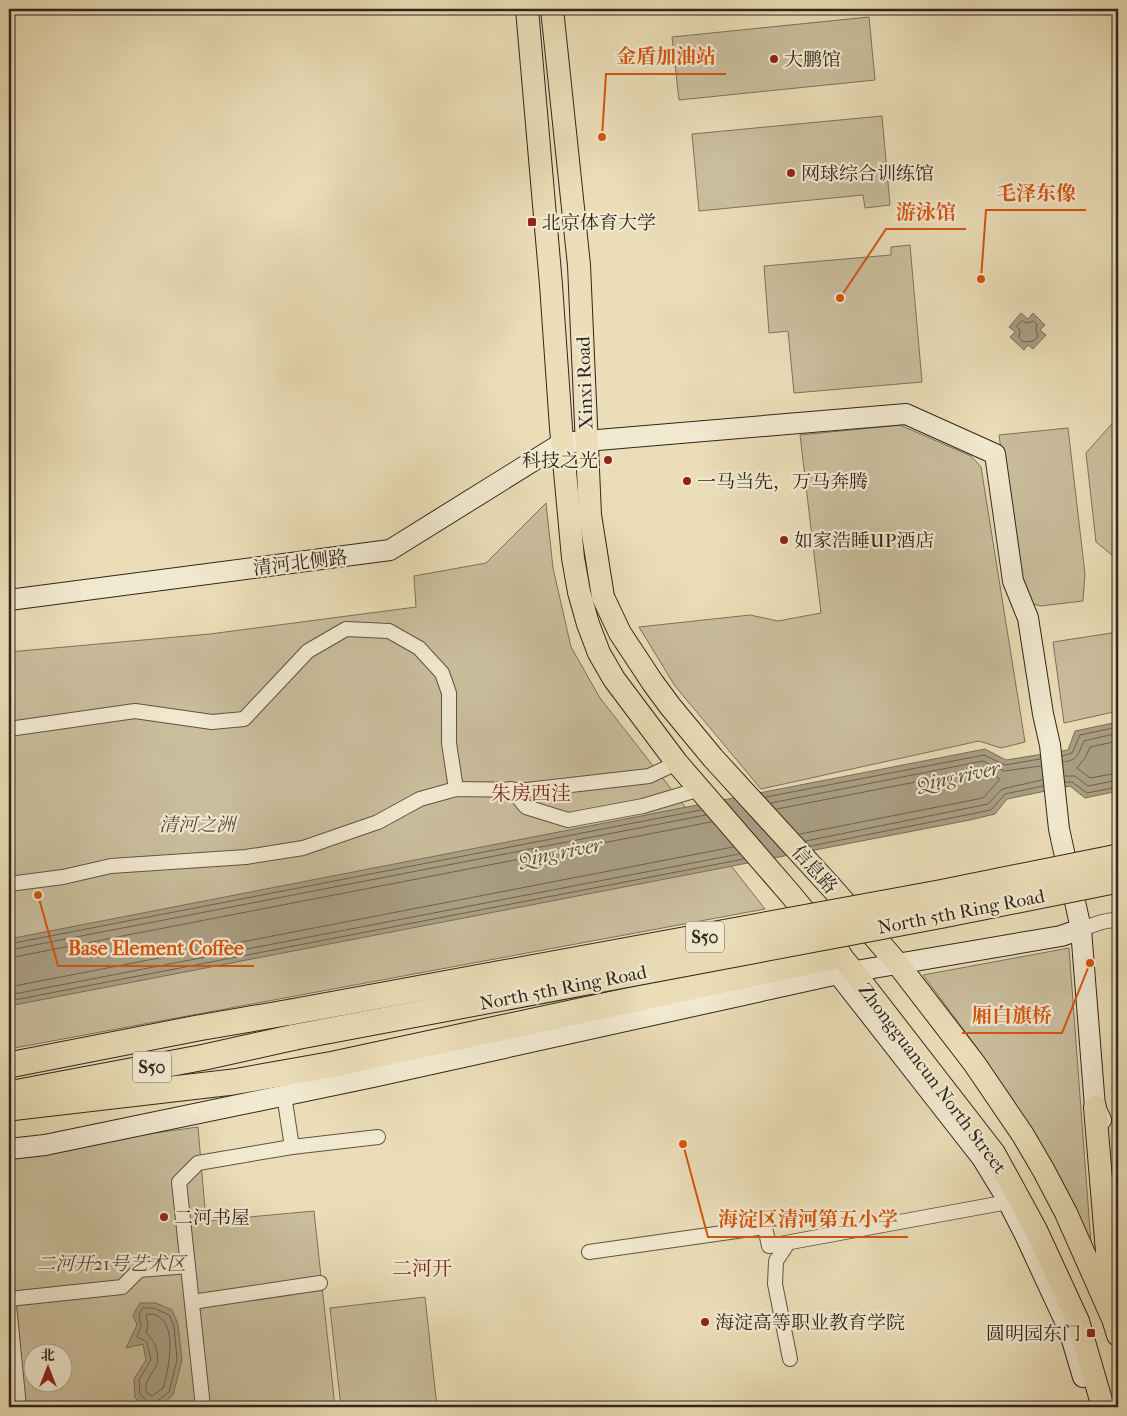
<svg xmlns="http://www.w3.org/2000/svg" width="1127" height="1416" font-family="'IM FELL French Canon','Noto Serif SC',serif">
  <rect width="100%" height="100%" fill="#eaddb7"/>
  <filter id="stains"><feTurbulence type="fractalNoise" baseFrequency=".004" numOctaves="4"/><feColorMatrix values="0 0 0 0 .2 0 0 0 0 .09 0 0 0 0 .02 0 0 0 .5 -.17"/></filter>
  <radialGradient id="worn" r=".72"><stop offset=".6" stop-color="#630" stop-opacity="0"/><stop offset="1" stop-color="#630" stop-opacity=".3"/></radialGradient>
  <!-- green -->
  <g fill="#cabe9d" stroke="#7c725d" fill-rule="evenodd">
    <polygon points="869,17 875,80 679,100 672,37"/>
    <polygon points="882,116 890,205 865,208 863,195 699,211 692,134"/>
    <polygon points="910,245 922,382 794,393 788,331 769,333 764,266 891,255 891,247"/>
    <polygon points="1118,417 1118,560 1096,542 1086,453"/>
    <polygon points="900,425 971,456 981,467 1025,742 1001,748 979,741 761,789 675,686 639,627 750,615 778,621 821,613 800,435"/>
    <polygon points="1068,428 1085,574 1083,601 1041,606 1030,603 1019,582 999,435"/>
    <polygon points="546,503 553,568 571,647 600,698 765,909 9,1049 9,652 210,634 416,607 414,576 486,563"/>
    <polygon points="1118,632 1118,711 1064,723 1053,642"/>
    <polygon points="1069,948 1091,1244 1040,1144 978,1049 923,975"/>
    <path d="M198,1127L206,1221L314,1211L335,1407H9V1153ZM32,1354H62V1384H32Z"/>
    <polygon points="425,1297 437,1407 341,1407 330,1308"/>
  </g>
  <!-- water -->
  <g fill="#aa9f83" stroke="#796f5a">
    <polygon points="1021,313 1028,319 1033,313 1045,325 1040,330 1046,335 1033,349 1028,345 1024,350 1010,337 1015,332 1009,327"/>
    <polygon points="1118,722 1118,791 1085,798 1070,786 1007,799 995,814 970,820 9,1006 9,939 985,749 1006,760 1068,750 1075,731"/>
    <polygon points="140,1303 156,1303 172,1310 178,1324 182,1360 173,1395 165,1402 155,1407 148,1407 135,1398 134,1379 146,1360 143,1344 126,1348 137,1325 133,1315"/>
  </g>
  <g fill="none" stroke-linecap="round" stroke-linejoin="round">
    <!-- shore -->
    <g stroke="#6c6250" stroke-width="1">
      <polygon points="1022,321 1027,323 1033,321 1037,324 1036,331 1038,336 1034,341 1023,342 1019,338 1020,331 1017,326"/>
      <polyline points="1118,741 1090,747 1085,758 1077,768 1090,778 1118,773"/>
      <polyline points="1062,756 1072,753 1080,735 1118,727"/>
      <path d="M1063,762C1080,760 1078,753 1084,741L1118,733"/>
      <polyline points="1065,776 1075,776 1088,786 1118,780"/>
      <polyline points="1065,782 1072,782 1087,793 1118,787"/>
      <polyline points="766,797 984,755 1005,765 1040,759"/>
      <polyline points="771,803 983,761 1004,771 1041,766"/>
      <polyline points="777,809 982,769 1000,779 983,798 800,834"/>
      <polyline points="806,841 988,804 1002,789 1042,780"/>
      <polyline points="811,846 991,810 1005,794 1043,786"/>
      <polyline points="9,944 701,810"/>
      <polyline points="9,950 706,815"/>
      <polyline points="9,958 711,822"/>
      <polyline points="9,987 733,847"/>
      <polyline points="9,995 739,854"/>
      <polyline points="9,1001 744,859"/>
      <polygon points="143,1308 154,1308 169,1315 174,1326 177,1360 169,1392 152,1405 140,1394 139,1380 151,1360 147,1342 137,1337 141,1326 139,1315"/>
      <path d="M147,1314C181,1312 169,1369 163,1388L152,1396L146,1392C145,1380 151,1376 156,1366C161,1356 154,1339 146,1333L148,1325L146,1316Z"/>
    </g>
    <!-- street casing -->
    <g stroke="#5e5444" stroke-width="16">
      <g id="street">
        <polyline points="9,729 135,711 212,722 244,719 308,651 346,629 389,631 419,648 442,673 449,693 449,743 456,789"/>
        <polyline points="511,789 526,807 568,820 643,806 700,789"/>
        <polyline points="9,884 63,877 111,866 246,857 303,848 378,822 420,799 456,789 527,790 649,776 677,763"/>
        <polyline points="1081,929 1102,922 1118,919"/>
        <polyline points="292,1147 378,1137"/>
        <polyline points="788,1243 776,1261 775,1284 790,1359"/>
        <polyline points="589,1252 765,1227 769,1246 1008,1202"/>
        <polyline points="9,1299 122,1287 139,1270 188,1266"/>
        <polyline points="192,1302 320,1283"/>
        <polyline points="9,1305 19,1407"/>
        <polyline points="203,1407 179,1182 198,1163 292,1147 284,1095"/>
      </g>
    </g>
    <!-- secondary casing -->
    <g stroke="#2f261d" stroke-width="22">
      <g id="secondary">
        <polyline points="9,600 390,550 562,443 906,414 995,454 1013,581 1028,618 1043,714 1050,745 1059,829 1081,929 1095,1107 1101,1120"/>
        <polyline points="838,974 982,1158 1004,1194 1025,1235 1069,1330 1083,1377"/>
        <polyline points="9,1149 45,1145 373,1077 838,974 1061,936 1081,929"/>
      </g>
    </g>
    <!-- primary casing -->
    <g stroke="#2f261d" stroke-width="24">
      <g id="primary">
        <polyline points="527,9 551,285 561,428 573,558 579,592 588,624 599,653 614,679 677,763 792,896 853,971 994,1153 1036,1230 1078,1321 1103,1407"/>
        <polyline points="552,9 579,265 590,515 603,597 620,633 653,683 670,706 713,758 832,888 897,963 974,1063 1023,1135 1044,1171 1066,1213 1113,1319 1118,1335"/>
        <polyline points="1095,1107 1111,1300"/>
      </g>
    </g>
    <!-- highway casing -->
    <g stroke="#2f261d" stroke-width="27">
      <g id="highway">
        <polyline points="9,1065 198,1028 291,1012"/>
        <polyline points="19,1092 205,1057 295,1037"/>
        <polyline points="9,1108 233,1082 334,1064 839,955"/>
      </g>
    </g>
    <!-- street -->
    <use href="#street" stroke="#f1e9d0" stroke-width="14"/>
    <!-- secondary -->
    <use href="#secondary" stroke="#f1e9d0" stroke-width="20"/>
    <!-- primary -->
    <use href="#primary" stroke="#eaddb7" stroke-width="22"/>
    <!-- highway -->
    <use href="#highway" stroke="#eaddb7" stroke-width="25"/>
    <!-- highway-bridge casing -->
    <g stroke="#2f261d" stroke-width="27" stroke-linecap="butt">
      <g id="highway-bridge">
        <polyline points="291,1012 939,893 1118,857"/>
        <polyline points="295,1037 943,915 1118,880"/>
      </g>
    </g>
    <!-- highway-bridge -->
    <use href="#highway-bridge" stroke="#eaddb7" stroke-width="25"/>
  </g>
  <!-- markers -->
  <g fill="#8f2418" stroke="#f1e9d0" stroke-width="2">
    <circle cx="774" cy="59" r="5"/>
    <circle cx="791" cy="173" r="5"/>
    <rect x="527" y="217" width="10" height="10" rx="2.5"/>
    <circle cx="608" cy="460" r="5"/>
    <circle cx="687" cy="481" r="5"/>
    <circle cx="784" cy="540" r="5"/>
    <circle cx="164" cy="1217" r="5"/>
    <circle cx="705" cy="1322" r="5"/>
    <rect x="1086" y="1328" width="10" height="10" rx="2.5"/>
  </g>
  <g text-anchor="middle" stroke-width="4.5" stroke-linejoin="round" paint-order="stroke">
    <!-- shield labels -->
    <g fill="#f1e9d0" stroke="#696053" stroke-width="1">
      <rect x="686" y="921.5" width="38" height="31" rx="4"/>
      <rect x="133" y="1051.5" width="38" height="31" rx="4"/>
    </g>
    <g font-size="18" font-weight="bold" fill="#2f261d">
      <text x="705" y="943">S50</text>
      <text x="152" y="1073">S50</text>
    </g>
    <!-- poi labels -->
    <g font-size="19" fill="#2f261d" stroke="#f1e9d0" text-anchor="start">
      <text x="784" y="66">大鹏馆</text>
      <text x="801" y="180">网球综合训练馆</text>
      <text x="542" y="229">北京体育大学</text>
      <text x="598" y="467" text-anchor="end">科技之光</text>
      <text x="697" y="488">一马当先，万马奔腾</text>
      <text x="794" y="547">如家浩睡UP酒店</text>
      <text x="174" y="1224">二河书屋</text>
      <text x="715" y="1329">海淀高等职业教育学院</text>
      <text x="1081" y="1340" text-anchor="end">圆明园东门</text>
    </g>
    <!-- street labels -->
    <g font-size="19" fill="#2f261d" stroke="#f1e9d0">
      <text transform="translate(584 383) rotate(-92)" y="7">Xinxi Road</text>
      <text transform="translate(300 562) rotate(-7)" y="7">清河北侧路</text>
      <text transform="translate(815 869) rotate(48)" y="7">信息路</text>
      <text transform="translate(961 911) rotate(-11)" y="7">North 5th Ring Road</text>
      <text transform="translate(563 987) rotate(-11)" y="7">North 5th Ring Road</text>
      <text transform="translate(933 1078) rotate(53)" y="7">Zhongguancun North Street</text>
    </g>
    <!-- park labels -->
    <g font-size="19" font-style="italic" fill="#564c3d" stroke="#f1e9d0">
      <text x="197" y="831">清河之洲</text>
      <text x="111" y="1270">二河开21号艺术区</text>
    </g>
    <!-- water labels -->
    <g font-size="20" font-style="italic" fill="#5a5041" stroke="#f1e9d0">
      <text transform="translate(958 776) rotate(-12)" y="7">Qing river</text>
      <text transform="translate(560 852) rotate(-11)" y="7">Qing river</text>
    </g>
    <!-- neighbourhood labels -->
    <g font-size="20" fill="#7a1f14" stroke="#f1e9d0">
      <text x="531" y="800">朱房西洼</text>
      <text x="422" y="1275">二河开</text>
    </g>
  </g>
  <!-- callouts -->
  <path fill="none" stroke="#d6540e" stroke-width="2" d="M602 137L606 74H726M981 279L986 210H1086M840 298L886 229H966M38 895L58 966H254M1090 963L1062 1033H962M683 1144L708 1237H908"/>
  <g fill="#d6540e" stroke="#f1e9d0" stroke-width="2">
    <circle cx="602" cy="137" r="5"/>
    <circle cx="981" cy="279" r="5"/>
    <circle cx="840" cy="298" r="5"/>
    <circle cx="38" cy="895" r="5"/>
    <circle cx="1090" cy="963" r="5"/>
    <circle cx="683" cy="1144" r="5"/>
  </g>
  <g font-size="20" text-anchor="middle" font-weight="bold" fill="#d6540e" stroke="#f1e9d0" stroke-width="4.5" stroke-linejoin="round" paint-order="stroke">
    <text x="666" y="63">金盾加油站</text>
    <text x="1036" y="200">毛泽东像</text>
    <text x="926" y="219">游泳馆</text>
    <text x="156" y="955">Base Element Coffee</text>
    <text x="1012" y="1022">厢白旗桥</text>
    <text x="808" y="1226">海淀区清河第五小学</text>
  </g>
  <!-- margin -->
  <rect width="1127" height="1416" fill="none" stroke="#eaddb7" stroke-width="30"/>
  <rect x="10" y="10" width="1107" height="1396" fill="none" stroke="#2f261d" stroke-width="2.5"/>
  <rect x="15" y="15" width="1097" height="1386" fill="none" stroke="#2f261d"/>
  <!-- north arrow -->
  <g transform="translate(48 1368)"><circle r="24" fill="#f1e9d0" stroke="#a39b88"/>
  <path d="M0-4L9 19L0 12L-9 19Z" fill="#8f2418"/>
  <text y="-8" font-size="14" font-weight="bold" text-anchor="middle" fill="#2f261d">北</text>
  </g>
  <rect width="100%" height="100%" filter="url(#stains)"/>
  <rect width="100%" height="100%" fill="url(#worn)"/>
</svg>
